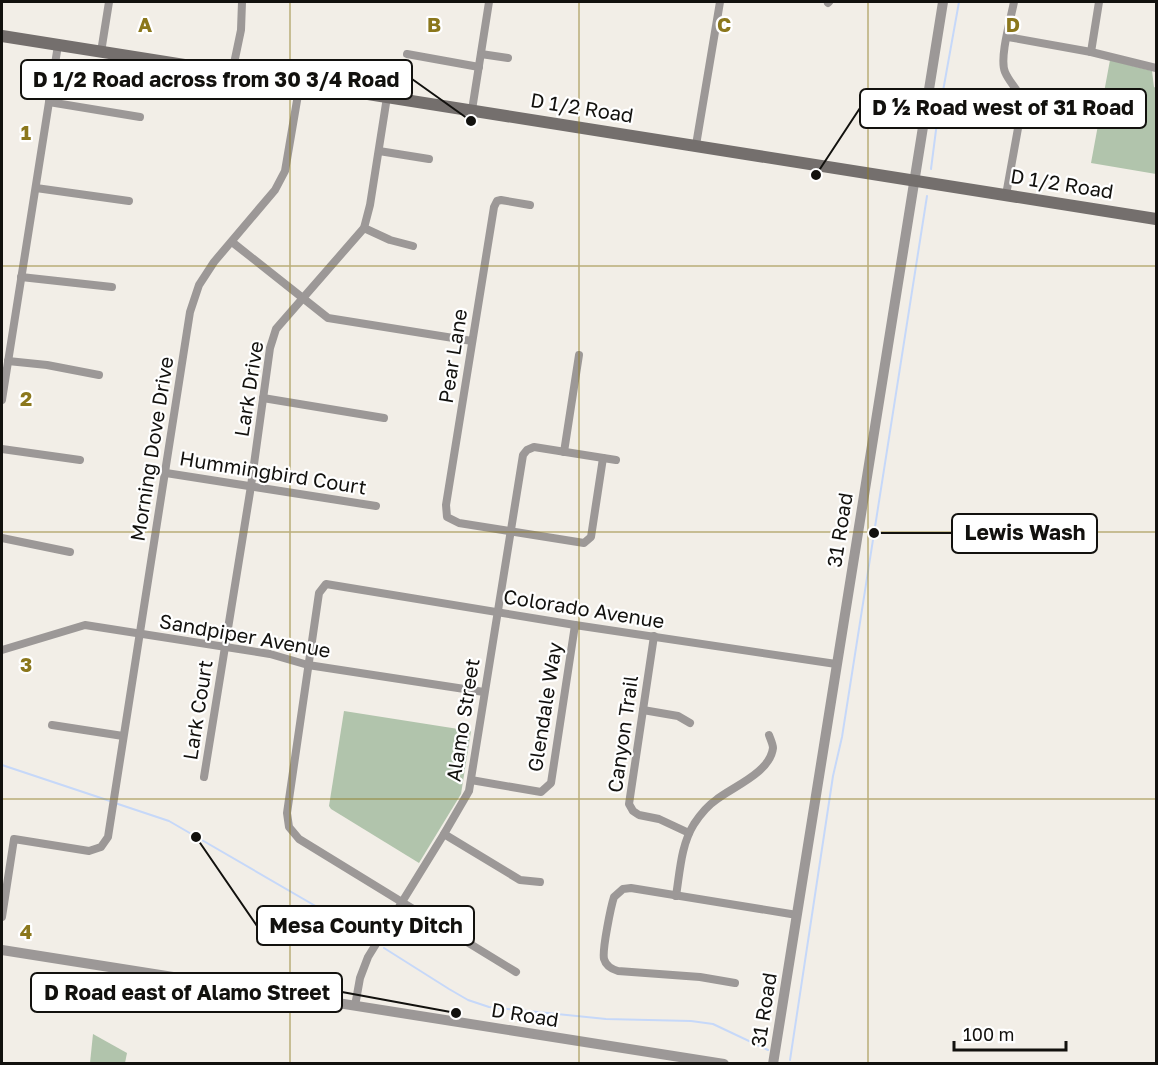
<svg xmlns="http://www.w3.org/2000/svg" width="1158" height="1065" font-family="'Golos Text',sans-serif">
  <rect width="100%" height="100%" fill="#f2eee7"/>
  <!-- green -->
  <g fill="#b1c4ac">
    <polygon points="1110,60 1152,71 1154,87 1156,88 1156,174 1091,163"/>
    <polygon points="344,711 471,731 461,794 419,863 331,809 329,806"/>
    <polygon points="93,1034 127,1053 125,1063 90,1063"/>
  </g>
  <g fill="none" stroke-linecap="round" stroke-linejoin="round">
    <!-- stream -->
    <g stroke="#c6d8f9" stroke-width="2">
      <polyline points="931,169 936,130 959,2"/>
      <polyline points="2,765 110,801"/>
      <polyline points="115,803 169,821 369,937"/>
      <polyline points="384,948 449,989 468,1000 489,1007 606,1019 691,1021 713,1024 768,1050"/>
      <polyline points="790,1060 833,776 842,737 927,196"/>
    </g>
    <!-- minor -->
    <g stroke="#9c9897" stroke-width="8">
      <polyline points="828,3 829,2"/>
      <polyline points="1008,37 1091,52 1156,68"/>
      <polyline points="101,52 109,2"/>
      <polyline points="1091,52 1099,2"/>
      <polyline points="407,54 479,67"/>
      <polyline points="481,54 508,58"/>
      <polyline points="232,73 241,30 242,2"/>
      <polyline points="49,102 140,117"/>
      <polyline points="472,110 489,2"/>
      <polyline points="696,145 720,2"/>
      <polyline points="379,151 429,159"/>
      <polyline points="36,188 129,201"/>
      <path d="M1006,195L1022,106C1020,89 1011,86 1005,72C999,58 1011,18 1014,2"/>
      <polyline points="530,205 501,200 497,201 494,207 446,505 447,517 459,523 584,543 591,537 603,458"/>
      <polyline points="364,228 390,240 413,246"/>
      <polyline points="232,242 328,318 472,341"/>
      <polyline points="21,277 112,287"/>
      <polyline points="8,361 47,365 99,375"/>
      <polyline points="263,398 384,418"/>
      <polyline points="2,400 58,45"/>
      <polyline points="2,449 80,460"/>
      <polyline points="564,452 579,355"/>
      <polyline points="166,473 376,506"/>
      <polyline points="2,538 70,552"/>
      <polyline points="654,636 629,804 633,811 639,815 659,819 689,833"/>
      <polyline points="2,650 85,625 270,654 308,665 484,692"/>
      <polyline points="643,710 678,716 690,723"/>
      <polyline points="52,725 123,736"/>
      <polyline points="204,777 251,486 270,348 276,329 364,228 370,205 387,97"/>
      <polyline points="471,780 541,792 551,783 575,625"/>
      <polyline points="444,834 520,880 540,882"/>
      <path d="M676,896C680,871 681,845 694,824C700,815 707,806 716,800C732,787 770,773 773,748C773,744 770,738 769,735"/>
      <polyline points="2,917 14,839 89,851 101,847 108,837 190,312 199,285 214,262 275,190 285,171 300,83"/>
      <polyline points="516,972 299,839 289,827 287,813 319,593 326,584 575,625 836,664"/>
      <path d="M735,983L700,977L618,971C611,969 606,966 604,959C602,950 611,906 614,897L623,889L631,888L797,915"/>
      <polyline points="355,1006 360,978 368,957 444,834 469,791 523,455 527,450 534,447 616,460"/>
    </g>
    <!-- tertiary -->
    <g stroke="#9c9897" stroke-width="10">
      <polyline points="2,950 724,1064"/>
      <polyline points="773,1064 943,2"/>
    </g>
    <!-- secondary -->
    <polyline stroke="#746f6d" stroke-width="12" points="2,36 1156,219"/>
  </g>
  <!-- grid -->
  <path fill="none" stroke="#8b771c" stroke-width="1.5" stroke-opacity="0.55" d="M290,2V1064M579,2V1064M868,2V1064M2,266H1156M2,532H1156M2,799H1156"/>
  <g text-anchor="middle" stroke-width="4.5" stroke-linejoin="round" paint-order="stroke">
    <!-- street labels -->
    <g font-size="20" fill="#12110e" stroke="#fff">
      <text transform="translate(582 108) rotate(9)" y="7">D 1/2 Road</text>
      <text transform="translate(1062 184) rotate(9)" y="7">D 1/2 Road</text>
      <text transform="translate(453 356) rotate(-81)" y="7">Pear Lane</text>
      <text transform="translate(249 389) rotate(-81)" y="7">Lark Drive</text>
      <text transform="translate(152 449) rotate(-81)" y="7">Morning Dove Drive</text>
      <text transform="translate(273 473) rotate(9)" y="7">Hummingbird Court</text>
      <text transform="translate(840 530) rotate(-81)" y="7">31 Road</text>
      <text transform="translate(584 609) rotate(9)" y="7">Colorado Avenue</text>
      <text transform="translate(245 636) rotate(10)" y="7">Sandpiper Avenue</text>
      <text transform="translate(545 707) rotate(-81)" y="7">Glendale Way</text>
      <text transform="translate(198 710) rotate(-81)" y="7">Lark Court</text>
      <text transform="translate(463 720) rotate(-81)" y="7">Alamo Street</text>
      <text transform="translate(623 734) rotate(-82)" y="7">Canyon Trail</text>
      <text transform="translate(764 1010) rotate(-81)" y="7">31 Road</text>
      <text transform="translate(525 1015) rotate(9)" y="7">D Road</text>
    </g>
  </g>
  <g font-size="20" text-anchor="middle" font-weight="bold" fill="#8b771c" stroke="#fff" stroke-width="4.5" stroke-linejoin="round" paint-order="stroke">
    <text x="145" y="32">A</text>
    <text x="434" y="32">B</text>
    <text x="724" y="32">C</text>
    <text x="1013" y="32">D</text>
    <text x="26" y="140">1</text>
    <text x="26" y="406">2</text>
    <text x="26" y="672">3</text>
    <text x="26" y="939">4</text>
  </g>
  <!-- callouts -->
  <path fill="none" stroke="#12110e" stroke-width="2" d="M471 121L412 79M816 175L860 108M874 533L952 533M196 837L257 926M456 1013L342 992"/>
  <g fill="#12110e" stroke="#fff" stroke-width="2">
    <circle cx="471" cy="121" r="6"/>
    <circle cx="816" cy="175" r="6"/>
    <circle cx="874" cy="533" r="6"/>
    <circle cx="196" cy="837" r="6"/>
    <circle cx="456" cy="1013" r="6"/>
  </g>
  <g fill="#fff" stroke="#12110e" stroke-width="2">
    <rect x="21" y="60" width="391" height="39" rx="6"/>
    <rect x="860" y="89" width="286" height="39" rx="6"/>
    <rect x="952" y="514" width="145" height="39" rx="6"/>
    <rect x="257" y="906" width="217" height="39" rx="6"/>
    <rect x="31" y="973" width="311" height="39" rx="6"/>
  </g>
  <g font-size="21" text-anchor="middle" font-weight="bold" fill="#12110e">
    <text x="216" y="87">D 1/2 Road across from 30 3/4 Road</text>
    <text x="1003" y="115">D ½ Road west of 31 Road</text>
    <text x="1025" y="540">Lewis Wash</text>
    <text x="366" y="933">Mesa County Ditch</text>
    <text x="187" y="1000">D Road east of Alamo Street</text>
  </g>
  <!-- border -->
  <rect width="1158" height="1065" fill="none" stroke="#12110e" stroke-width="6"/>
  <!-- scale -->
  <path d="M954 1041v9h112v-9" fill="none" stroke="#12110e" stroke-width="3"/>
  <text x="963" y="1041" font-size="18" fill="#12110e" stroke="#ffffff" stroke-width="4.5" paint-order="stroke">100 m</text>
</svg>
